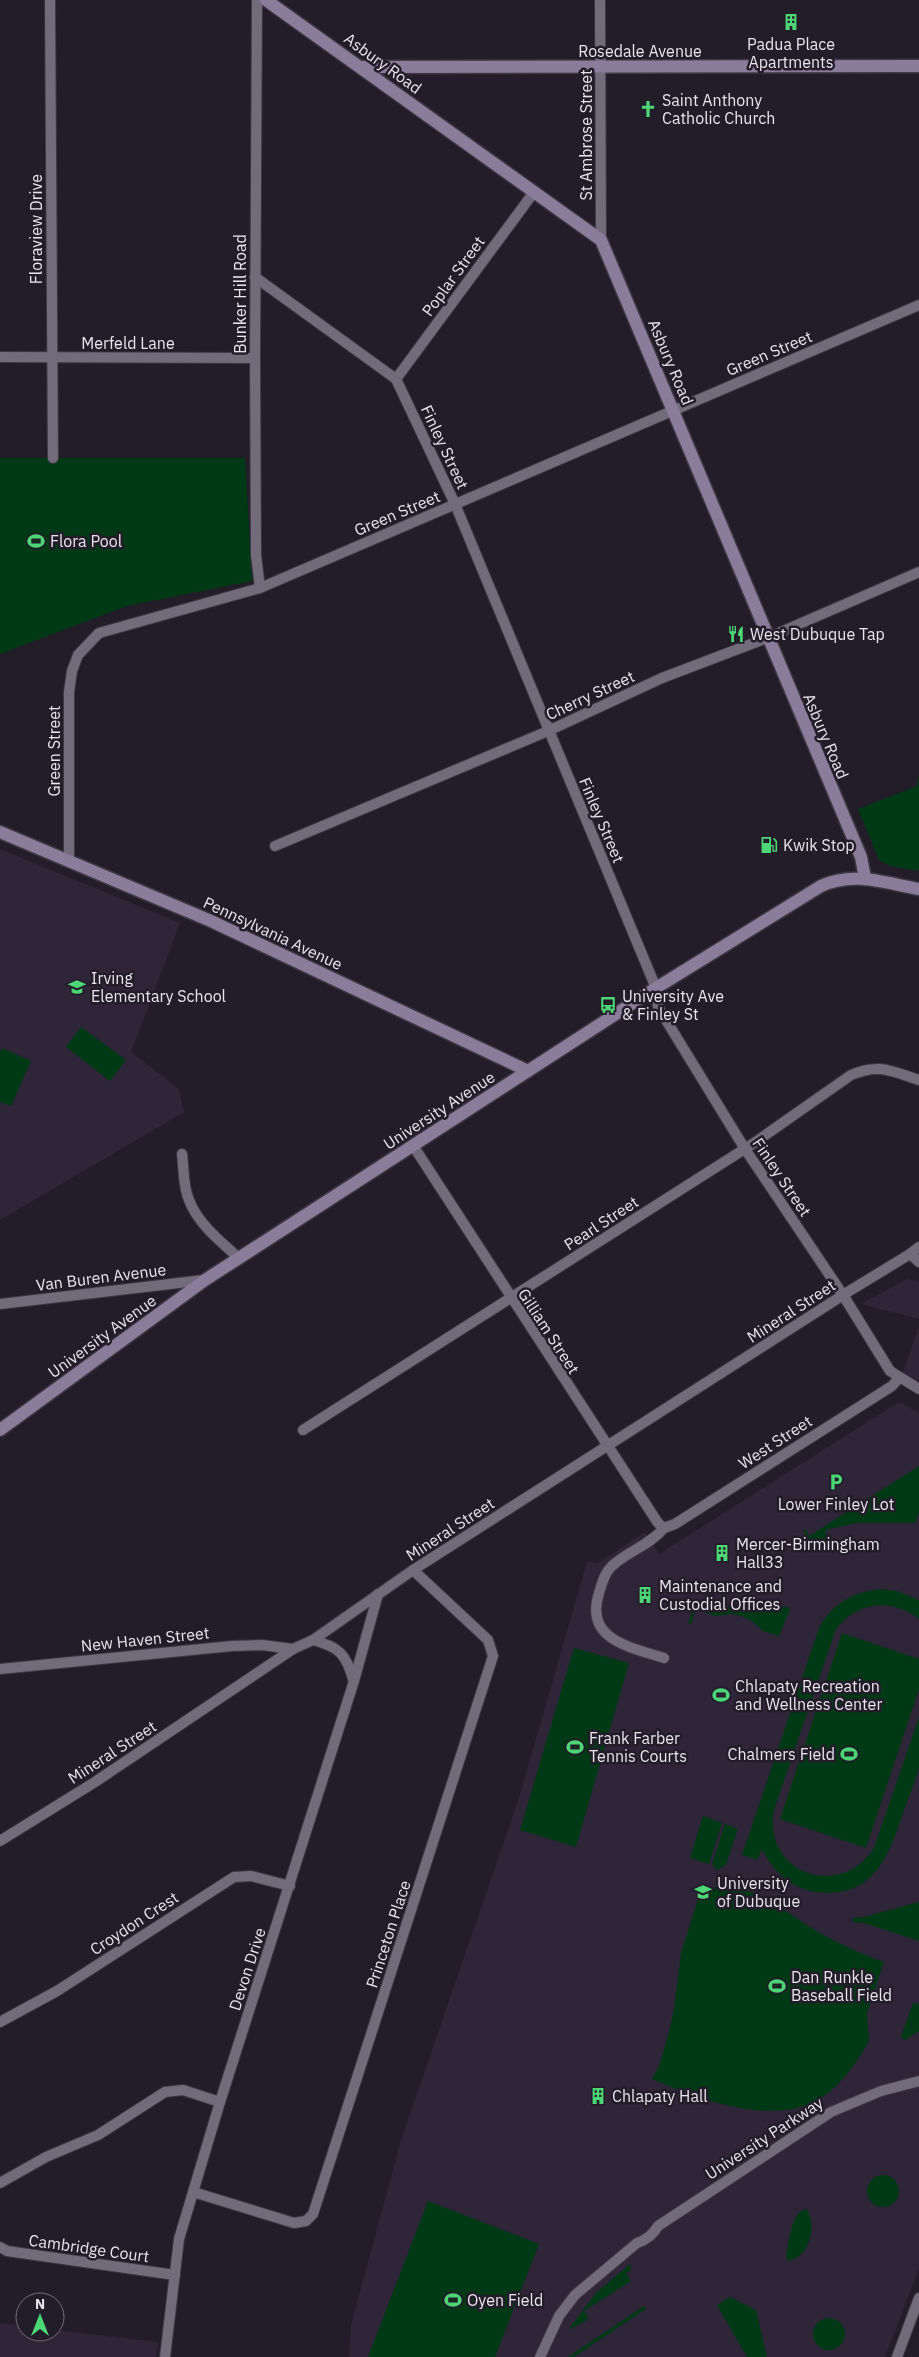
<svg xmlns="http://www.w3.org/2000/svg" width="919" height="2357" font-family="'IBM Plex Sans',sans-serif">
  <rect width="100%" height="100%" fill="#231d2a"/>
  <!-- built -->
  <g fill="#2e2638">
    <polygon points="0,849 180,923 131,1052 179,1089 184,1112 0,1220"/>
    <polygon points="907,1279 919,1282 919,1319 861,1304"/>
    <polygon points="918,1329 919,1329 919,1381 903,1372"/>
    <polygon points="899,1402 919,1413 919,2269 885,2357 349,2357 351,2325 401,2140 518,1801 587,1562 598,1563 645,1532 659,1554"/>
    <polygon points="0,2323 25,2326 25,2332 55,2332 55,2330 158,2342 156,2357 0,2357"/>
  </g>
  <!-- green -->
  <g fill="#003915">
    <polygon points="0,458 245,458 252,581 127,606 0,654"/>
    <polygon points="919,774 919,871 890,866 879,860 858,809 917,786"/>
    <polygon points="81,1027 126,1060 110,1081 66,1047"/>
    <polygon points="2,1048 31,1061 11,1106 0,1102 0,1053"/>
    <polygon points="919,1466 919,1512 915,1523 856,1523 825,1530 828,1540 813,1544 806,1538 803,1530 806,1530 809,1536"/>
    <path d="M880,1589L897,1591L919,1600V1619C892,1598 857,1601 836,1629L774,1810C762,1873 840,1901 874,1848L919,1717C919,1732 919,1751 919,1767C916,1781 909,1796 904,1810C889,1855 875,1899 816,1892C790,1888 773,1871 762,1849L757,1860L742,1855L819,1628C832,1604 853,1592 880,1589Z"/>
    <polygon points="699,1605 789,1607 790,1609 779,1636 763,1631 752,1621 741,1616 732,1614 715,1616 696,1609 691,1624 688,1623 693,1610"/>
    <polygon points="842,1633 919,1659 919,1689 866,1848 780,1819"/>
    <polygon points="574,1648 629,1663 576,1847 520,1830"/>
    <polygon points="703,1816 722,1823 709,1864 690,1858"/>
    <polygon points="725,1824 738,1829 726,1865 717,1870 712,1864"/>
    <path d="M723,1885C756,1889 780,1908 807,1925C831,1940 856,1952 884,1962L867,2013L869,2041C857,2063 837,2091 814,2102C766,2125 696,2098 652,2079L659,2066L669,2032L674,2009L681,1953L697,1902L708,1889Z"/>
    <polygon points="919,1902 919,1941 864,1923 853,1922 853,1918 864,1917"/>
    <polygon points="913,2003 919,2004 919,2031 905,2040 901,2037"/>
    <circle cx="883" cy="2191" r="16"/>
    <polygon points="428,2201 539,2244 495,2357 368,2357"/>
    <path d="M807,2209C817,2226 810,2256 789,2261L786,2257C789,2244 790,2211 807,2209Z"/>
    <polygon points="630,2264 631,2270 626,2273 631,2281 584,2311 588,2317 587,2320 568,2330 596,2293"/>
    <polygon points="730,2297 756,2310 767,2357 747,2357 717,2305"/>
    <polygon points="644,2306 646,2309 574,2357 568,2357"/>
    <circle cx="829" cy="2334" r="16"/>
  </g>
  <g fill="none" stroke-linecap="round" stroke-linejoin="round">
    <!-- street casing -->
    <g stroke="#3d3842" stroke-width="12">
      <g id="street">
        <polyline points="50,0 53,458"/>
        <polyline points="257,0 255,358 256,555 260,588"/>
        <polyline points="600,0 601,240"/>
        <polyline points="255,277 396,379 455,504 656,988 658,1007 745,1149 843,1295 890,1371 919,1389"/>
        <polyline points="0,357 255,358"/>
        <polyline points="396,379 534,192"/>
        <polyline points="275,846 548,731 662,678 767,638 919,572"/>
        <polyline points="69,862 69,692 72,671 78,655 99,633 260,588 919,305"/>
        <polyline points="414,1147 658,1523 664,1528"/>
        <path d="M182,1154C184,1169 183,1187 189,1200C198,1224 221,1242 239,1258"/>
        <polyline points="910,1254 919,1247"/>
        <polyline points="0,1304 204,1280"/>
        <path d="M303,1430L754,1143L851,1075C879,1063 891,1071 919,1080"/>
        <polyline points="664,1528 675,1524 892,1386 899,1378"/>
        <path d="M664,1528C650,1545 628,1551 612,1566C604,1573 602,1584 599,1593C584,1640 630,1647 664,1658"/>
        <path d="M313,1640C339,1647 346,1654 353,1679"/>
        <polyline points="0,1669 232,1646 262,1645 293,1649"/>
        <polyline points="0,1841 95,1782 293,1649 313,1640 413,1570 851,1290 910,1254 919,1262"/>
        <polyline points="0,2022 57,1991 234,1877 251,1876 290,1886"/>
        <polyline points="0,2183 46,2157 98,2135 165,2092 183,2090 220,2102"/>
        <polyline points="193,2192 294,2223 306,2221 313,2214 493,1656 488,1640 413,1570"/>
        <polyline points="0,2247 7,2251 175,2275"/>
        <polyline points="165,2357 179,2239 220,2102 354,1681 378,1594"/>
        <path d="M540,2357L559,2316L575,2295L637,2243C646,2240 653,2235 658,2226L831,2112L881,2091L919,2081"/>
        <polyline points="897,2357 919,2298"/>
      </g>
    </g>
    <!-- secondary casing -->
    <g stroke="#3d3842" stroke-width="15">
      <g id="secondary">
        <polyline points="266,0 601,240 861,857 865,878"/>
        <polyline points="362,67 919,66"/>
        <polyline points="0,832 211,921 528,1071"/>
        <path d="M0,1430L205,1280L656,988L821,886C854,871 884,883 919,889"/>
      </g>
    </g>
    <!-- street -->
    <use href="#street" stroke="#726b7b" stroke-width="10"/>
    <!-- secondary -->
    <use href="#secondary" stroke="#8a7c9b" stroke-width="12"/>
  </g>
  <!-- icons -->
  <defs>
    <g id="building-bare" transform="scale(1.35)"><path d="M-4-6H4V6H1V3H-1V6H-4ZM-2.5-4.3h1.7v1.8h-1.7ZM.8-4.3h1.7v1.8H.8ZM-2.5-1h1.7V.8h-1.7ZM.8-1h1.7V.8H.8Z" fill="#4dd676" stroke="#231d2a" stroke-width="2.5" paint-order="stroke"/></g>
    <g id="church-bare" transform="scale(1.35)"><path d="M-1.2-6h2.4v3.5h3.3v2.4h-3.3V6h-2.4V-.1h-3.3v-2.4h3.3Z" fill="#4dd676" stroke="#231d2a" stroke-width="2.5" paint-order="stroke"/></g>
    <g id="stadium-bare" transform="scale(1.35)"><path d="M0-5a6.5 5 0 1 0 0 10a6.5 5 0 1 0 0-10ZM-3.5-1.8h7v3.6h-7Z" fill="#4dd676" stroke="#231d2a" stroke-width="2.5" paint-order="stroke"/></g>
    <g id="restaurant-bare" transform="scale(1.35)"><path d="M-5-6h1v4h1v-4h1v4h1v-4h1v5L-1.5 .5V6h-2V.5L-5-1ZM5-6V6H3V1.5H1.5Q1.5-4 5-6Z" fill="#4dd676" stroke="#231d2a" stroke-width="2.5" paint-order="stroke"/></g>
    <g id="fuel-bare" transform="scale(1.35)"><path d="M-5.5-6h7V0h2V4h1.3V-2.5L3-4.5l.8-.8L6-3V5H2.5V1h-1V6h-7ZM-4.2-4.7v3.2H.2V-4.7Z" fill="#4dd676" stroke="#231d2a" stroke-width="2.5" paint-order="stroke"/></g>
    <g id="school-bare" transform="scale(1.35)"><path d="M0-5L7-2L0 1L-7-2ZM-4 1L0 2.5L4 1V4Q0 6-4 4Z" fill="#4dd676" stroke="#231d2a" stroke-width="2.5" paint-order="stroke"/></g>
    <g id="bus-bare" transform="scale(1.35)"><path d="M-5-6H5V4H4V6H2V4H-2V6H-4V4H-5ZM-3.5-4V0h7V-4ZM-3.5 1.2v1.5H-2V1.2ZM2 1.2v1.5H3.5V1.2Z" fill="#4dd676" stroke="#231d2a" stroke-width="2.5" paint-order="stroke"/></g>
    <g id="parking-bare" transform="scale(1.35)"><path d="M-3.5-5.5H1a3.5 3.5 0 0 1 0 7H-1V5.5H-3.5ZM-1-3.4V-.6H.8a1.4 1.4 0 0 0 0-2.8Z" fill="#4dd676" stroke="#231d2a" stroke-width="2.5" paint-order="stroke"/></g>
    <g id="university-bare" transform="scale(1.35)"><path d="M0-5L7-2L0 1L-7-2ZM-4 1L0 2.5L4 1V4Q0 6-4 4Z" fill="#4dd676" stroke="#231d2a" stroke-width="2.5" paint-order="stroke"/></g>
  </defs>
  <g fill-rule="evenodd">
    <use href="#building-bare" x="791" y="22"/>
    <use href="#church-bare" x="648" y="109"/>
    <use href="#stadium-bare" x="36" y="541"/>
    <use href="#restaurant-bare" x="736" y="634"/>
    <use href="#fuel-bare" x="769" y="845"/>
    <use href="#school-bare" x="77" y="987"/>
    <use href="#bus-bare" x="608" y="1005"/>
    <use href="#parking-bare" x="836" y="1482"/>
    <use href="#building-bare" x="722" y="1553"/>
    <use href="#building-bare" x="645" y="1595"/>
    <use href="#stadium-bare" x="721" y="1695"/>
    <use href="#stadium-bare" x="575" y="1747"/>
    <use href="#stadium-bare" x="849" y="1754"/>
    <use href="#university-bare" x="703" y="1892"/>
    <use href="#stadium-bare" x="777" y="1986"/>
    <use href="#building-bare" x="598" y="2096"/>
    <use href="#stadium-bare" x="453" y="2300"/>
  </g>
  <g text-anchor="middle" stroke-width="5" stroke-linejoin="round" paint-order="stroke">
    <!-- poi labels -->
    <g font-size="16" fill="#e8e4ed" stroke="#231d2a" text-anchor="start">
      <text x="791" y="50" text-anchor="middle">Padua Place<tspan x="791" dy="18">Apartments</tspan></text>
      <text x="662" y="106">Saint Anthony<tspan x="662" dy="18">Catholic Church</tspan></text>
      <text x="50" y="547">Flora Pool</text>
      <text x="750" y="640">West Dubuque Tap</text>
      <text x="783" y="851">Kwik Stop</text>
      <text x="91" y="984">Irving<tspan x="91" dy="18">Elementary School</tspan></text>
      <text x="622" y="1002">University Ave<tspan x="622" dy="18">&amp; Finley St</tspan></text>
      <text x="836" y="1510" text-anchor="middle">Lower Finley Lot</text>
      <text x="736" y="1550">Mercer-Birmingham<tspan x="736" dy="18">Hall33</tspan></text>
      <text x="659" y="1592">Maintenance and<tspan x="659" dy="18">Custodial Offices</tspan></text>
      <text x="735" y="1692">Chlapaty Recreation<tspan x="735" dy="18">and Wellness Center</tspan></text>
      <text x="589" y="1744">Frank Farber<tspan x="589" dy="18">Tennis Courts</tspan></text>
      <text x="835" y="1760" text-anchor="end">Chalmers Field</text>
      <text x="717" y="1889">University<tspan x="717" dy="18">of Dubuque</tspan></text>
      <text x="791" y="1983">Dan Runkle<tspan x="791" dy="18">Baseball Field</tspan></text>
      <text x="612" y="2102">Chlapaty Hall</text>
      <text x="467" y="2306">Oyen Field</text>
    </g>
    <!-- street labels -->
    <g font-size="16" fill="#e8e4ed" stroke="#231d2a">
      <text x="640" y="57">Rosedale Avenue</text>
      <text transform="translate(383 63) rotate(36)" y="6">Asbury Road</text>
      <text transform="translate(586 135) rotate(-90)" y="6">St Ambrose Street</text>
      <text transform="translate(36 229) rotate(-90)" y="6">Floraview Drive</text>
      <text transform="translate(453 276) rotate(-54)" y="6">Poplar Street</text>
      <text transform="translate(240 294) rotate(-90)" y="6">Bunker Hill Road</text>
      <text x="128" y="349">Merfeld Lane</text>
      <text transform="translate(769 353) rotate(-23)" y="6">Green Street</text>
      <text transform="translate(671 362) rotate(67)" y="6">Asbury Road</text>
      <text transform="translate(445 447) rotate(65)" y="6">Finley Street</text>
      <text transform="translate(397 513) rotate(-23)" y="6">Green Street</text>
      <text transform="translate(590 695) rotate(-25)" y="6">Cherry Street</text>
      <text transform="translate(826 736) rotate(67)" y="6">Asbury Road</text>
      <text transform="translate(54 751) rotate(-90)" y="6">Green Street</text>
      <text transform="translate(602 820) rotate(67)" y="6">Finley Street</text>
      <text transform="translate(273 933) rotate(25)" y="6">Pennsylvania Avenue</text>
      <text transform="translate(439 1110) rotate(-33)" y="6">University Avenue</text>
      <text transform="translate(782 1177) rotate(56)" y="6">Finley Street</text>
      <text transform="translate(601 1223) rotate(-33)" y="6">Pearl Street</text>
      <text transform="translate(101 1277) rotate(-7)" y="6">Van Buren Avenue</text>
      <text transform="translate(791 1311) rotate(-33)" y="6">Mineral Street</text>
      <text transform="translate(549 1331) rotate(57)" y="6">Gilliam Street</text>
      <text transform="translate(102 1336) rotate(-36)" y="6">University Avenue</text>
      <text transform="translate(775 1442) rotate(-33)" y="6">West Street</text>
      <text transform="translate(450 1529) rotate(-33)" y="6">Mineral Street</text>
      <text transform="translate(145 1639) rotate(-6)" y="6">New Haven Street</text>
      <text transform="translate(112 1752) rotate(-33)" y="6">Mineral Street</text>
      <text transform="translate(134 1923) rotate(-33)" y="6">Croydon Crest</text>
      <text transform="translate(388 1934) rotate(-72)" y="6">Princeton Place</text>
      <text transform="translate(247 1969) rotate(-72)" y="6">Devon Drive</text>
      <text transform="translate(764 2138) rotate(-33)" y="6">University Parkway</text>
      <text transform="translate(89 2248) rotate(8)" y="6">Cambridge Court</text>
    </g>
  </g>
  <!-- north arrow -->
  <g transform="translate(40 2317)"><circle r="24" fill="#231d2a" stroke="#726d78"/>
  <path d="M0-4L9 19L0 12L-9 19Z" fill="#4dd676"/>
  <text y="-8" font-size="14" font-weight="bold" text-anchor="middle" fill="#e8e4ed">N</text>
  </g>
</svg>
